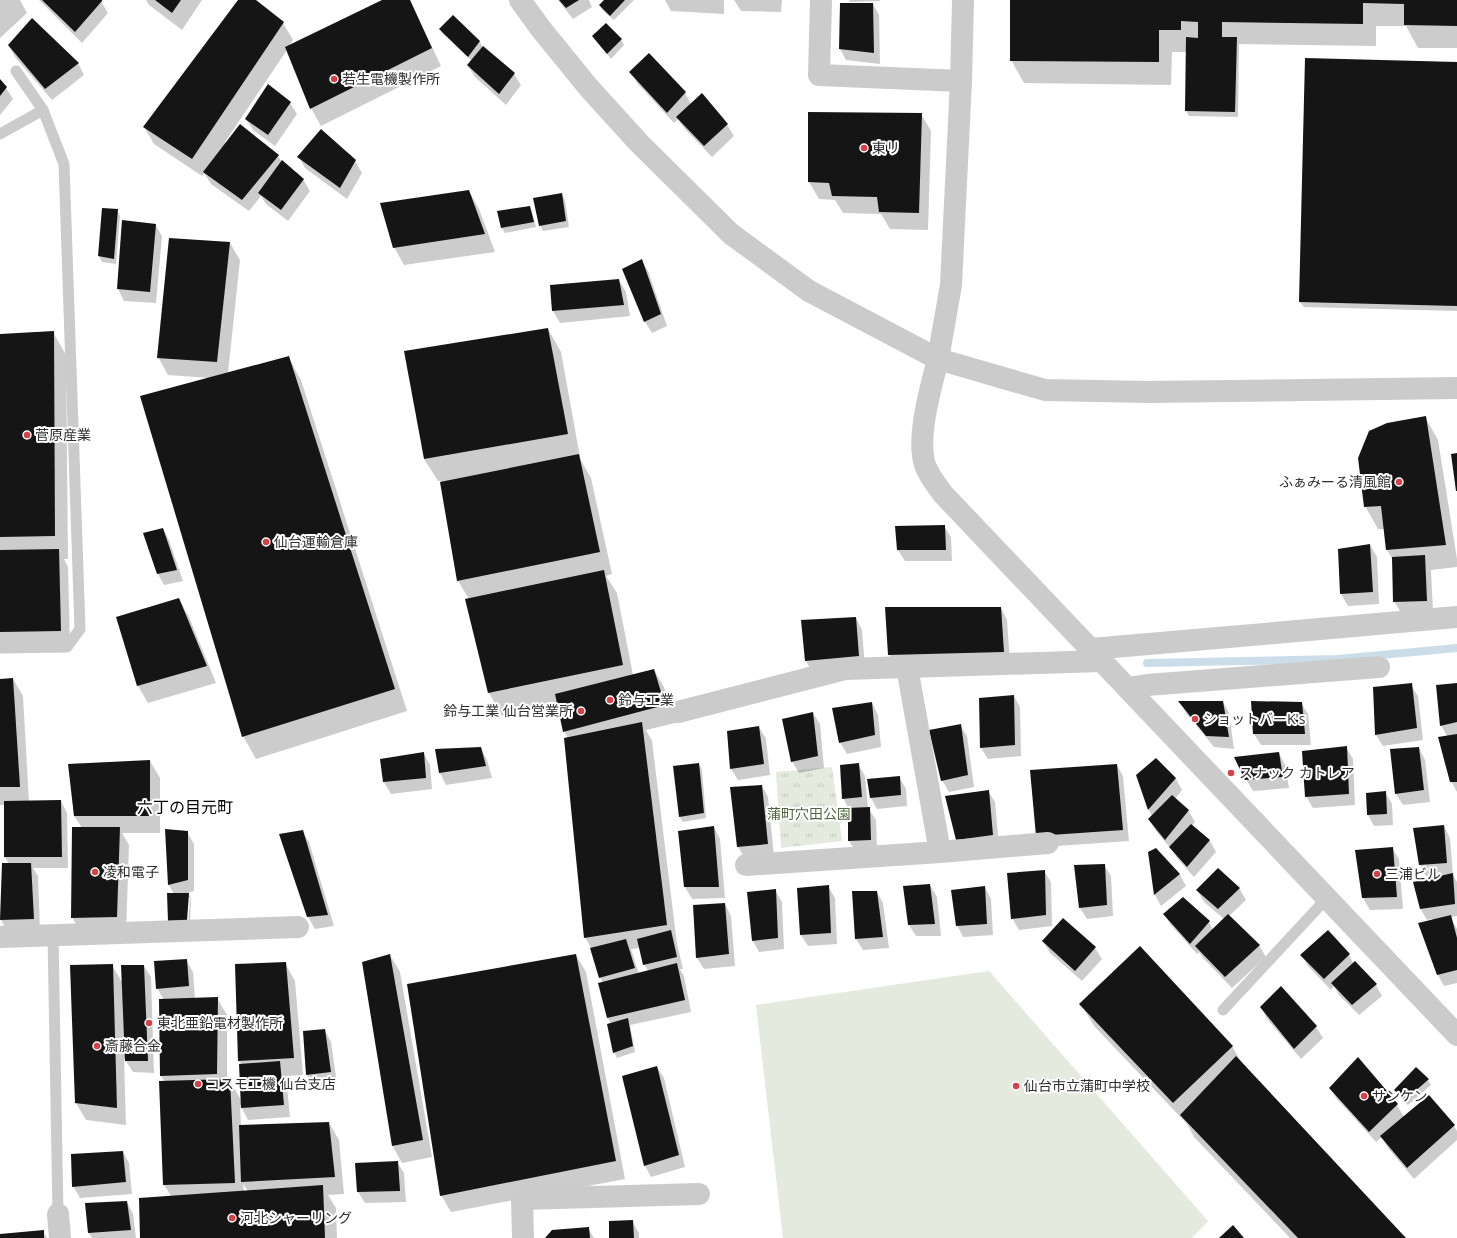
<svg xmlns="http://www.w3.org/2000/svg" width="1457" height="1238" font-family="'Open Sans','Noto Sans JP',sans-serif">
  <defs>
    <pattern id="grass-tufts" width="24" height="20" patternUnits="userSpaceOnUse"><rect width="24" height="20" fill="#e4eadd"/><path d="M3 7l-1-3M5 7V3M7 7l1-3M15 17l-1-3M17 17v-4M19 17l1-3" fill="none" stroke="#c4c9be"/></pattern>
  </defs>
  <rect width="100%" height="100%" fill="#fff"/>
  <!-- grass -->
  <polygon fill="url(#grass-tufts)" points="832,767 842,841 781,848 776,772"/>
  <!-- garden -->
  <polygon fill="#e4eadd" points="989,971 1208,1221 1192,1238 783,1238 756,1005"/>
  <!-- shadow -->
  <g fill="#0003" fill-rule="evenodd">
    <polygon points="0,0 20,0 27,13 0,38"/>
    <polygon points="39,0 100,0 108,13 82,43"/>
    <polygon points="146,0 202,0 182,30 149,5"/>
    <polygon points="239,0 255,0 283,23 293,40 289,46 384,0 410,0 441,66 321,126 311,108 287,50 225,142 226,143 240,125 278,156 282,162 303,179 310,191 288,221 266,204 261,196 249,211 211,184 204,173 202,176 154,144 144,127"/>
    <polygon points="558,0 589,0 592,7 573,19"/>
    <polygon points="606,0 634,0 614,20 603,11 600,5"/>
    <polygon points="665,0 724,0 724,14 671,11"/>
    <polygon points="734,0 782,0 781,12 741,11"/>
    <polygon points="849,0 880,0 880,1 850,2"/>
    <polygon points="1011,0 1457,0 1457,48 1418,48 1406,26 1376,26 1376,46 1239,44 1238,117 1189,116 1186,111 1186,52 1172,52 1171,85 1024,83 1011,60"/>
    <polygon points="873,4 879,15 880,64 846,60 840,49"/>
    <polygon points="453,16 480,42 483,48 514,74 521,85 506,105 475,77 468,66 472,61 443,34 440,29"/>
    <polygon points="593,36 621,40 624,45 611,59"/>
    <polygon points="9,46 78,63 84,75 52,100 15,57"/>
    <polygon points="1457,63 1457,311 1304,307 1300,302"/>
    <polygon points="631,72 685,93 691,104 702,94 727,125 734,136 712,157 684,128 678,119 674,123 637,83"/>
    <polygon points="0,81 6,88 13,99 0,115"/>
    <polygon points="290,103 297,114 275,146 253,130 246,119"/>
    <polygon points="809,113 921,114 931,131 928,230 890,229 881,214 843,213 835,200 819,199 809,182"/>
    <polygon points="299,157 355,161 362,173 347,199 305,168"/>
    <polygon points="469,191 479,209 495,252 404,265 394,247"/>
    <polygon points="562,194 565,200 569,227 543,231 540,225"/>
    <polygon points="529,207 532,212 536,227 505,233 502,228 498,212"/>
    <polygon points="103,209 117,210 120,216 116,264 102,262 99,256"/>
    <polygon points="122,222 155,224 162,236 156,303 124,301 118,289"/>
    <polygon points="230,243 240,260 228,373 288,357 301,380 407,711 256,759 243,736 210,378 168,375 158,357"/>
    <polygon points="641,260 648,271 667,326 652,333 645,322 623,269"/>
    <polygon points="619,280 626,292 630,316 560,323 553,311 551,286"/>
    <path d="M548,329L561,352L580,457H579L591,478L612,574L606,576L617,593L633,675L654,670L664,687L675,723L646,730L652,741L677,944L683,969H680L684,976L691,1012L630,1025L635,1052L617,1058L614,1052L611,1024L608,1018L603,983L600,977L591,948L585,937L568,738L564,731L558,704L502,716L489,693L466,600L469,599L458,581L441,481H438L424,459ZM640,948L644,964L648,971L639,974L631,949Z"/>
    <polygon points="53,332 66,355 68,559 64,559 68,567 70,648 0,649 0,335"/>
    <polygon points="1425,417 1438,440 1457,559 1457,567 1431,570 1433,612 1401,613 1394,601 1393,560 1387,550 1385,529 1378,529 1365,506"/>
    <polygon points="944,526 951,537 952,561 905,561 898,550"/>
    <polygon points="163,529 169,540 183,581 164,585 158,574 144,534"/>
    <polygon points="1370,545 1377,557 1379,604 1348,606 1341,594 1339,549"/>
    <polygon points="179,599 189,617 216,683 148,703 138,686 118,618"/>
    <polygon points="1001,608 1007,620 1010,663 896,666 889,654"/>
    <polygon points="856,618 862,630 865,667 812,672 806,661"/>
    <polygon points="13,679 23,696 29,802 61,801 67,813 68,868 33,868 38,876 40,931 7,931 1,920 9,864 5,857 5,805 0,805 0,680"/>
    <polygon points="1457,684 1457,792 1451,781 1447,736 1441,725"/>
    <polygon points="1411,685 1418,696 1423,740 1383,746 1376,735"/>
    <polygon points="1014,696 1020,707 1021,756 988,759 981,748"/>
    <polygon points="1180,702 1223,702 1229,713 1234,749 1214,747 1186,713"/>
    <polygon points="872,703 878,715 881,747 847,754 840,742"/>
    <polygon points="1301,703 1308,714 1311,745 1261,745 1254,734"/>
    <polygon points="813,713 820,724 824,768 799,773 792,761"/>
    <polygon points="960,725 967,736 974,787 949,792 942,780"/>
    <polygon points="759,727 766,739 770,775 738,780 731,769"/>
    <polygon points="1346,747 1353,759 1355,805 1313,808 1306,796"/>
    <polygon points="481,748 487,760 492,778 446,785 440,773 436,750"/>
    <polygon points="1419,748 1425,760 1430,802 1403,805 1396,794"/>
    <polygon points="1279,753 1285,765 1289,788 1253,791 1246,779"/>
    <polygon points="424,754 430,765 432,789 391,794 384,782 381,760"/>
    <polygon points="1156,760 1176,779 1182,790 1175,799 1188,810 1195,822 1192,826 1210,841 1216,852 1194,877 1177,858 1172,850 1156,831 1149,819 1152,816 1149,810 1138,775"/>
    <polygon points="150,761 160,778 160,833 122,833 129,845 126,934 82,935 72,917 82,828 74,816 69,764"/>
    <polygon points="699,764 702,770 706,818 683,822 680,817"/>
    <polygon points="858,764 865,776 868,808 876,820 877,851 856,852 849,841 849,809 843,798"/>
    <polygon points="1117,765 1123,776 1129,841 1043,847"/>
    <polygon points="899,777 906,789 907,806 877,809 871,798 868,780"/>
    <polygon points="762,786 768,797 774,856 745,858 738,847 731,788"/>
    <polygon points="988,791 995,802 999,847 957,840"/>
    <polygon points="1385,792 1392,804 1393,825 1374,826 1368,815"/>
    <polygon points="1444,826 1450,838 1453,875 1457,882 1457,916 1450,917 1457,929 1457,983 1444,986 1438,975 1432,919 1427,920 1420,908 1444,875 1426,876 1420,865"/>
    <polygon points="714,827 720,839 725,898 692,899 685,887 680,832"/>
    <path d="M167,830L187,832L194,844V891L188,893L191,899L190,926H172L169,921L168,894H174L169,885ZM188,898H190L188,926H186Z"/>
    <polygon points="302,831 309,842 334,926 315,929 308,917 280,835"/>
    <polygon points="1392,848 1399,859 1403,909 1370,910 1363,898 1356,851"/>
    <polygon points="1156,849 1180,875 1186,886 1161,906 1155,895 1149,853"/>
    <polygon points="1104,865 1111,876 1113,916 1087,919 1080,908"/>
    <polygon points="1044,871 1051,882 1052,926 1019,930 1012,918"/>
    <polygon points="930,885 937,897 941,936 916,936 909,925"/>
    <polygon points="828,886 835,898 837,944 808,946 801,935"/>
    <polygon points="985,887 991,899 993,935 963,937 957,925"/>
    <polygon points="1239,888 1246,900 1229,916 1259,945 1266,957 1232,988 1203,958 1199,952 1197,954 1171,925 1164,914 1209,922 1213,930 1224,919 1204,902 1197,890"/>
    <polygon points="775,890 782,902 784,949 759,952 753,941"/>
    <polygon points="877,892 883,903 889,948 863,950 856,939"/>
    <polygon points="725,904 731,916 735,966 704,969 697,958"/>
    <polygon points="1043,941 1095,948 1102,959 1082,981 1050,953"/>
    <polygon points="390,955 400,972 432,1157 402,1163 392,1145"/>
    <polygon points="576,955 586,972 625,1179 451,1212 441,1195"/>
    <polygon points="1302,955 1349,955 1354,964 1376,985 1382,996 1359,1015 1339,995 1334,986 1331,990 1308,966"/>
    <path d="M186,960L193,972L195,999L217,998L227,1015V1080H230L241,1100L242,1065L239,1061L285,963L295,981L303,1075L286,1076L290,1117L248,1120L240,1105L241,1126L329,1123L339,1140L344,1194L328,1195L336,1208L337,1238H141L171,1196L164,1185L165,1082L161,1076L164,1000L157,988ZM243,1184L248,1191H244Z"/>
    <polygon points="112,965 123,984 144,966 151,977 154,1073 133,1072 124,1058 126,1125 86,1120 76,1103"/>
    <polygon points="1281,987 1316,1027 1323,1038 1301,1059 1267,1019 1261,1007"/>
    <polygon points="1081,1004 1232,1046 1243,1065 1404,1238 1290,1238 1194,1137 1187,1124 1094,1026"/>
    <polygon points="325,1030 331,1042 337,1084 313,1086 307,1075"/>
    <polygon points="657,1067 664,1078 685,1167 651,1177 645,1166"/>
    <polygon points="1416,1068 1428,1080 1431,1085 1408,1105 1398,1095 1395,1090"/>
    <polygon points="1330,1088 1397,1105 1404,1117 1454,1126 1457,1131 1457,1140 1414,1179 1388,1148 1382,1137 1376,1142 1337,1099"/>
    <polygon points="123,1152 129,1163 132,1194 80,1198 73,1186"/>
    <polygon points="397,1162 404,1173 406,1202 365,1203 358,1192"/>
    <polygon points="127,1202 133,1214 136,1238 92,1238 89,1233 86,1203"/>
    <polygon points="632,1221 639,1233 639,1238 610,1238"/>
    <polygon points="588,1228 594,1238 546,1238"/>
    <polygon points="43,1231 47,1238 0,1238 0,1235"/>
  </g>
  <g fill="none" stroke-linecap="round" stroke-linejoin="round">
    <!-- stream -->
    <polyline stroke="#cbdde9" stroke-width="8" points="1147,663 1338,659 1457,648"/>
  </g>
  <!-- building -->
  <g fill="#151515">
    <polygon points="42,0 102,0 102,1 75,32"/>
    <polygon points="155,0 181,0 172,13"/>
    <polygon points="238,0 256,0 284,22 192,159 143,127"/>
    <polygon points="382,0 410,0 432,48 310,109 285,47"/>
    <polygon points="559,0 579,0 566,8"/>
    <polygon points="604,0 625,0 610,16 599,5"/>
    <polygon points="1010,0 1457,0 1457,26 1404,25 1404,4 1363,3 1363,24 1222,22 1222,37 1237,37 1235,112 1185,111 1186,37 1198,38 1198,22 1181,21 1181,30 1159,30 1159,62 1010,61"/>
    <polygon points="840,3 873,3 874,53 839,49"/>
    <polygon points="453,15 480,41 468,57 439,29"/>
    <polygon points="32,18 79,63 45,89 8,45"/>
    <polygon points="606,23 622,39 607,54 592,36"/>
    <polygon points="483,46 515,73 499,94 467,65"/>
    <polygon points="649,53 686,92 667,113 629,72"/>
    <polygon points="1305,58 1457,62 1457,306 1299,302"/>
    <polygon points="0,79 7,87 0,96"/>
    <polygon points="268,84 291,102 268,135 245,119"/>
    <polygon points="702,93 728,124 704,146 676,117"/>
    <polygon points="808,112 922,113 919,213 879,212 877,197 832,196 829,183 808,182"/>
    <polygon points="240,124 279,155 242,200 203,172"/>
    <polygon points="321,129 356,160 340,188 297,157"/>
    <polygon points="282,160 304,179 281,210 258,193"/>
    <polygon points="469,190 485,234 393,248 380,203"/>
    <polygon points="562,193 566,221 539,226 533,198"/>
    <polygon points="530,206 534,222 501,228 497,211"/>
    <polygon points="102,208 118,209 114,259 98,256"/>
    <polygon points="122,220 156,224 150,292 117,289"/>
    <polygon points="169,238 230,242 217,362 157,358"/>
    <polygon points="642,259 661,314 644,322 622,269"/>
    <polygon points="619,279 624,305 552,311 550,285"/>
    <polygon points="548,328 568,434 424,459 404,351"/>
    <polygon points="54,331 55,536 0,537 0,334"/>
    <polygon points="289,356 395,689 242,737 140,396"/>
    <polygon points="1426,416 1446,545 1386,550 1381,506 1364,507 1358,458 1369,431 1387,423"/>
    <polygon points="1457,453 1457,491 1456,491 1451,454"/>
    <polygon points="579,454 600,552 457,581 440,482"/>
    <polygon points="945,525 946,550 897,550 895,526"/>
    <polygon points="163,528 177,570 157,574 143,533"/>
    <polygon points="1370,544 1373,592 1340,594 1338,549"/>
    <polygon points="59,549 61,631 0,632 0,550"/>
    <polygon points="1425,555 1427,601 1393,602 1392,557"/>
    <polygon points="604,570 623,665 488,693 465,599"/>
    <polygon points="179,598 207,666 137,686 116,617"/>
    <polygon points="885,607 1001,607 1004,652 888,655"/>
    <polygon points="856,617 859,656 805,661 801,620"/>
    <polygon points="654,669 665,705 563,732 555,694"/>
    <polygon points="13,678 20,787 0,787 0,679"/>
    <polygon points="1412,683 1417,728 1375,735 1373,687"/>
    <polygon points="1457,683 1457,722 1440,726 1436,685"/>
    <polygon points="1014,695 1015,745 980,748 979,698"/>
    <polygon points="1178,701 1223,701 1229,737 1206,736"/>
    <polygon points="1251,701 1302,702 1305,734 1253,734"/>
    <polygon points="872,702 875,735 839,743 832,708"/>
    <polygon points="813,712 818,756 791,762 782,719"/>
    <polygon points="642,722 667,925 584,938 564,738"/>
    <polygon points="961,724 968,775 941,781 929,730"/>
    <polygon points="759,726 764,764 730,769 727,731"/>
    <polygon points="1457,734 1457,782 1450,782 1438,737"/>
    <polygon points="1347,746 1349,794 1305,797 1302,751"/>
    <polygon points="481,747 486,766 439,773 435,749"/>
    <polygon points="1419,747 1424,790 1395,794 1390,749"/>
    <polygon points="424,752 426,778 383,782 380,759"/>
    <polygon points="1279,752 1283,777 1245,780 1234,757"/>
    <polygon points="1156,758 1176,778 1148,810 1136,775"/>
    <polygon points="150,760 150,816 74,816 68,764"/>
    <polygon points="699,763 704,813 679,817 673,766"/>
    <polygon points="859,763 862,797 842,799 840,765"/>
    <polygon points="1117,764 1123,830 1036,836 1030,770"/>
    <polygon points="900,776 901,795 870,798 867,779"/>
    <polygon points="762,785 768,844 737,847 730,787"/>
    <polygon points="989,790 993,835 956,840 945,796"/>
    <polygon points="1386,791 1387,814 1367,815 1366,793"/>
    <polygon points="1172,795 1189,810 1165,840 1148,819"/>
    <polygon points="61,800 62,857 4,857 4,801"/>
    <polygon points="870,807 871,840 848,841 848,808"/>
    <polygon points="1191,824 1210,840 1187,867 1169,847"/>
    <polygon points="1444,825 1447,863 1419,865 1413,828"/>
    <polygon points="714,826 719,887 684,887 678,831"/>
    <polygon points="72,827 120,827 117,917 71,918"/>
    <polygon points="165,829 188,831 188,880 168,885"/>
    <polygon points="303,830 328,915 307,917 279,834"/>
    <polygon points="1393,847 1397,897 1362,898 1355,850"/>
    <polygon points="1156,848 1180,874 1154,895 1148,852"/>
    <polygon points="2,863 31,863 34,919 0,920"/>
    <polygon points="1105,864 1107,905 1079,908 1074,865"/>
    <polygon points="1218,868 1240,888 1218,909 1196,890"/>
    <polygon points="1045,870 1046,915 1011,919 1007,873"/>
    <polygon points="1453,873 1455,904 1420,909 1413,882"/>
    <polygon points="930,884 935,924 908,925 903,886"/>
    <polygon points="829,885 831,933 800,935 797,888"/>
    <polygon points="985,886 987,924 956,926 951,890"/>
    <polygon points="776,889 778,938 752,941 747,892"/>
    <polygon points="852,891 877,891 883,937 855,939"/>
    <polygon points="167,893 189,893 187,921 168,921"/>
    <polygon points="1183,897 1210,921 1190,944 1163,914"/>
    <polygon points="725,903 729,954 696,958 693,905"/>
    <polygon points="1228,914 1260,945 1225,977 1195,946"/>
    <polygon points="1451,915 1457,938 1457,970 1437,975 1418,923"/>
    <polygon points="1063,918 1096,947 1075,971 1042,941"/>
    <polygon points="671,930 677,957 643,965 637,939"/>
    <polygon points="1328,930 1350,954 1324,979 1300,955"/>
    <polygon points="626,939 635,968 599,978 590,948"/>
    <polygon points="1140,946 1233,1046 1173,1103 1079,1004"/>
    <polygon points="390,954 423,1140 392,1146 362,962"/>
    <polygon points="576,954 616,1161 440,1196 407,984"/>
    <polygon points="187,959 189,986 156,989 154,961"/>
    <polygon points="1355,961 1377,984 1352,1005 1331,983"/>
    <polygon points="286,962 294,1058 238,1061 235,964"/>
    <polygon points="677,963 685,1000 607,1018 598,983"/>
    <polygon points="113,964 117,1108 75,1103 70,965"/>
    <polygon points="121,965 144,965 148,1061 125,1061"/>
    <polygon points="1281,986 1317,1026 1294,1049 1260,1007"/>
    <polygon points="218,997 217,1074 160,1076 159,999"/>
    <polygon points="628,1018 633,1046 613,1053 607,1024"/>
    <polygon points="325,1029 331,1072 306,1075 303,1031"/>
    <polygon points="1236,1056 1406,1238 1298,1238 1180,1115"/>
    <polygon points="1358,1057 1398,1104 1369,1132 1329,1088"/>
    <polygon points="280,1061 284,1105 241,1108 239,1064"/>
    <polygon points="657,1066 679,1155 644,1166 622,1076"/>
    <polygon points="1416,1067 1429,1079 1405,1100 1394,1090"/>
    <polygon points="230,1079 235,1183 163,1185 159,1081"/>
    <polygon points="1429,1095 1455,1125 1407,1168 1380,1136"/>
    <polygon points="329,1122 335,1177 241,1182 239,1125"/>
    <polygon points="123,1151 126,1182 72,1187 71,1154"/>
    <polygon points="398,1161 400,1191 357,1192 355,1163"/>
    <polygon points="323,1185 325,1238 140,1238 139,1198"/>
    <polygon points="127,1201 131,1230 88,1233 85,1203"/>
    <polygon points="633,1220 634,1238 609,1238 609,1221"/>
    <polygon points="1233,1225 1244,1238 1219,1238"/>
    <polygon points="589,1227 590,1238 545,1238 552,1230"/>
    <polygon points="44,1230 44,1238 0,1238 0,1234"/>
  </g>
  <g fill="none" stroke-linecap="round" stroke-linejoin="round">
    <!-- service -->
    <g stroke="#cbcbcb" stroke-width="11">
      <polyline points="0,134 43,110 16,71"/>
      <polyline points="0,648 67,647 80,629 64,164 43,110"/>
      <polyline points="53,935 58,1214"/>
      <polyline points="1223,1010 1327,898"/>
    </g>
    <!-- minor -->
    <g stroke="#cbcbcb" stroke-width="22">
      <polyline points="821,0 819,75 961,81"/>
      <polyline points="938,359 951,285 961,81 963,0"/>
      <polyline points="1091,649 1457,617"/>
      <polyline points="1128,688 1147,685 1379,667"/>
      <polyline points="678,712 845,669 907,667"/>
      <polyline points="940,852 1048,843"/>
      <polyline points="746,865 940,852 907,667 1102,661"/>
      <polyline points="0,937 298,927"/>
      <polyline points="58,1214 60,1238"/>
      <polyline points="523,1238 522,1199 699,1194"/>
    </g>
    <!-- tertiary -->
    <g stroke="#cbcbcb" stroke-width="22">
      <polyline points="520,0 541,29 589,88 639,143 731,234 809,291 938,359 1045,390 1148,392 1457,388"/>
      <path d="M938,359C931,388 916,436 925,465C929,476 936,485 943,494L1457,1035"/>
    </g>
  </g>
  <!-- markers -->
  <g fill="#d64049" stroke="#fff" stroke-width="1.5">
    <circle cx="334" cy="79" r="4"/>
    <circle cx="864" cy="148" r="4"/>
    <circle cx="27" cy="435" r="4"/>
    <circle cx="1399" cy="482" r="4"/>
    <circle cx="266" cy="542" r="4"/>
    <circle cx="610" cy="700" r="4"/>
    <circle cx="581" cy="711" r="4"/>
    <circle cx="1195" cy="719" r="4"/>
    <circle cx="1231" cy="773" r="4"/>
    <circle cx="95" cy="872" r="4"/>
    <circle cx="1377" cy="874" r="4"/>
    <circle cx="149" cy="1023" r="4"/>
    <circle cx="97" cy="1046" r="4"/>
    <circle cx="198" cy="1084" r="4"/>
    <circle cx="1016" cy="1086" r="4"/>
    <circle cx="1364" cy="1096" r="4"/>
    <circle cx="232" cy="1218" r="4"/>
  </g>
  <g text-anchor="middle" stroke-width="4" stroke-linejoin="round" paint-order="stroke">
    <!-- poi labels -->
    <g font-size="14" fill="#2e2e2e" stroke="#fff" text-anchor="start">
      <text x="342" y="84">若生電機製作所</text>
      <text x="872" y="153">東リ</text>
      <text x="35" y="440">菅原産業</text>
      <text x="1391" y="487" text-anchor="end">ふぁみーる清風館</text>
      <text x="274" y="547">仙台運輸倉庫</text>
      <text x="618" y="705">鈴与工業</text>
      <text x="573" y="716" text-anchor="end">鈴与工業 仙台営業所</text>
      <text x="1203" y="724">ショットバーK's</text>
      <text x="1239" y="778">スナック カトレア</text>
      <text x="103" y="877">凌和電子</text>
      <text x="1385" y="879">三浦ビル</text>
      <text x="157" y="1028">東北亜鉛電材製作所</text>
      <text x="105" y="1051">斎藤合金</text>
      <text x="206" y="1089">コスモ工機 仙台支店</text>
      <text x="1024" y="1091">仙台市立蒲町中学校</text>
      <text x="1372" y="1101">サンケン</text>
      <text x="240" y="1223">河北シャーリング</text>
    </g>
    <!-- park labels -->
    <g font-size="14" fill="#51663f" stroke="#fff">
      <text x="809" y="819">蒲町穴田公園</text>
    </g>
    <!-- quarter labels -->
    <g font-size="16" fill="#000" stroke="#fff">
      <text x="185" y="813">六丁の目元町</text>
    </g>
  </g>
</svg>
